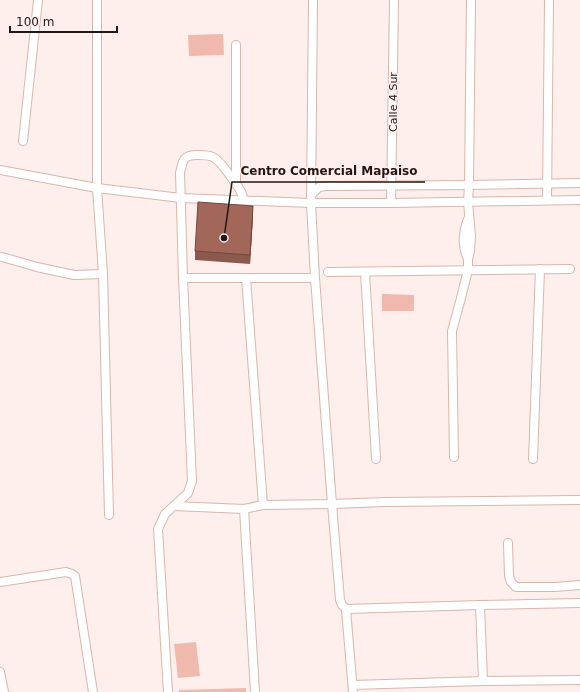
<svg xmlns="http://www.w3.org/2000/svg" width="580" height="692" font-family="'DejaVu Sans',sans-serif">
  <rect width="100%" height="100%" fill="#feefec"/>
  <!-- green -->
  <g fill="#efb9ae">
    <polygon points="223,34 224,55 189,56 188,35"/>
    <polygon points="382,294 414,295 414,311 382,311"/>
    <polygon points="196,642 200,676 178,678 174,644"/>
    <polygon points="246,688 246,692 179,692 179,690"/>
  </g>
  <g fill="none" stroke-linecap="round" stroke-linejoin="round">
    <!-- minor casing -->
    <g stroke="#d8b6ae" stroke-width="10">
      <g id="minor">
        <polyline points="97,0 97,188 103,274 109,515"/>
        <polyline points="313,0 311,203 315,278 332,504 340,600 342,605 346,609"/>
        <path d="M236,45V184C240,190 243,193 243,200"/>
        <polyline points="23,141 38,0"/>
        <polyline points="0,170 97,188 181,198 311,203 391,203 580,200"/>
        <polyline points="311,195 319,187 326,186 469,185 580,183"/>
        <polyline points="547,200 549,0"/>
        <polyline points="391,203 394,0"/>
        <polyline points="2,257 37,267 74,275 103,274"/>
        <path d="M468,259C462,247 463,232 468,219"/>
        <polyline points="328,272 570,269"/>
        <polyline points="365,272 376,459"/>
        <polyline points="183,278 315,278"/>
        <polyline points="246,278 263,505"/>
        <polyline points="454,457 452,331 461,298 468,270 468,259 470,251 471,236 468,202 469,185 471,0"/>
        <polyline points="533,459 540,269"/>
        <polyline points="174,506 244,509 263,505 332,504 386,502 580,500"/>
        <polyline points="244,509 255,692"/>
        <polyline points="508,543 509,576 511,582 516,587 555,587 580,585"/>
        <polyline points="0,582 66,572 72,574 75,576 93,692"/>
        <polyline points="480,605 483,681"/>
        <polyline points="0,672 4,692"/>
        <polyline points="353,685 483,681 580,680"/>
        <path d="M168,692L158,529L165,514L188,493L192,481L183,278L180,173C183,160 183,155 197,155C203,155 209,155 213,157C222,162 230,176 236,184"/>
        <polyline points="353,692 346,609 480,605 580,603"/>
      </g>
    </g>
    <!-- minor -->
    <use href="#minor" stroke="#fff" stroke-width="8"/>
  </g>
  <!-- wall -->
  <polygon fill="#8c594d" points="253,216 250,264 195,260 195,251"/>
  <!-- shaded-wall -->
  <polygon fill="#72483f" points="253,206 253,216 250,264 250,255"/>
  <!-- building -->
  <polygon fill="#a3675a" stroke="#72483f" points="198,202 253,206 250,255 195,251"/>
  <g text-anchor="middle" stroke-width="3" stroke-linejoin="round" paint-order="stroke">
    <!-- street labels -->
    <g font-size="11" fill="#231714" stroke="#feefec">
      <text transform="translate(393 102) rotate(-90)" y="4">Calle 4 Sur</text>
    </g>
  </g>
  <!-- callouts -->
  <path fill="none" stroke="#231714" stroke-width="1.5" d="M224 238L232 182H425"/>
  <circle fill="#231714" stroke="#feefec" stroke-width="1.5" cx="224" cy="238" r="4"/>
  <g font-size="12" text-anchor="middle" font-weight="bold" fill="#231714" stroke="#feefec" stroke-width="3" stroke-linejoin="round" paint-order="stroke">
    <text x="329" y="175">Centro Comercial Mapaiso</text>
  </g>
  <!-- scale -->
  <path d="M10 26v6h107v-6" fill="none" stroke="#231714" stroke-width="2"/>
  <text x="16" y="26" font-size="12" fill="#231714" stroke="#feefec" stroke-width="3" paint-order="stroke">100 m</text>
</svg>
